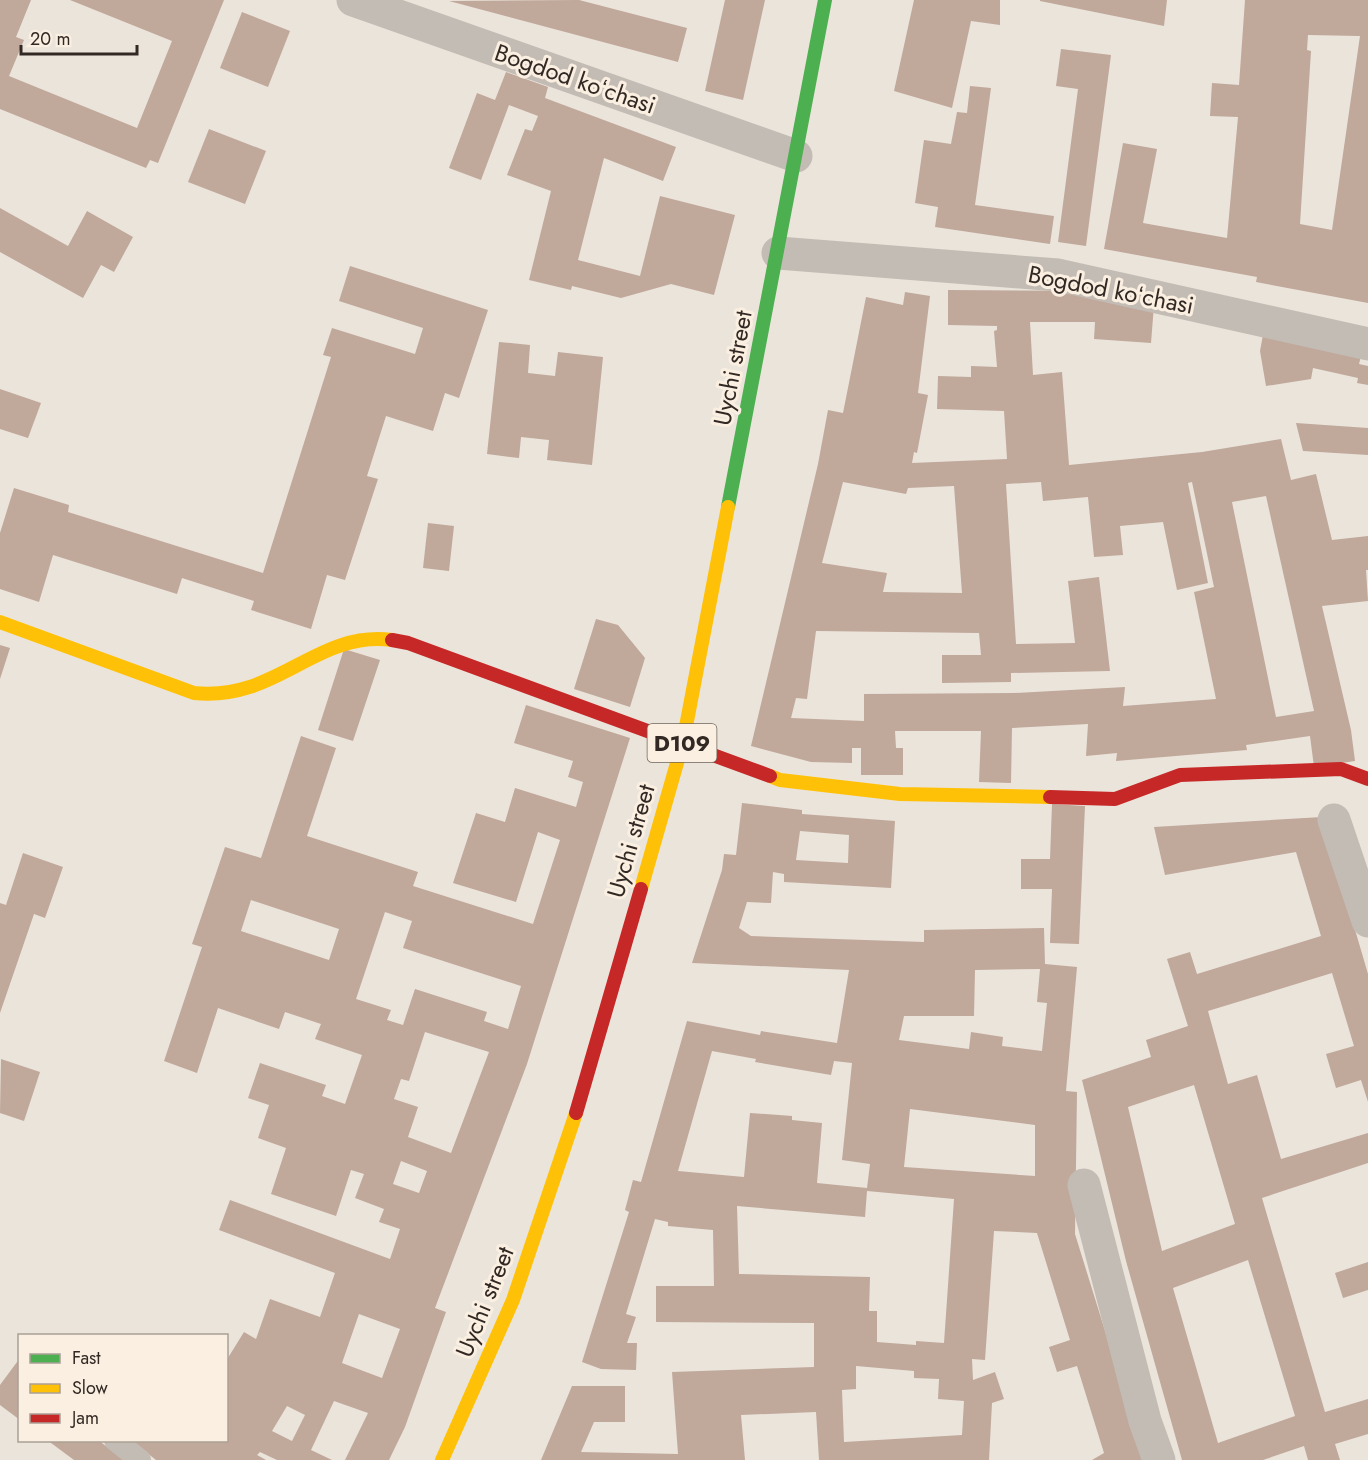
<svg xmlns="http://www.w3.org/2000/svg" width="1368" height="1460" font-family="Jost,sans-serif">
  <rect width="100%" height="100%" fill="#ebe4db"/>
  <!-- building -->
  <g fill="#c0a89b" fill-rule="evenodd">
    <polygon points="0,0 31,0 16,37 24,40 9,76 137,128 172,41 70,0 224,0 158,163 150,160 146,168 0,109"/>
    <polygon points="579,0 687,28 678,62 449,1"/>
    <polygon points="725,0 765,0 743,100 705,91"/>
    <polygon points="914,0 1000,0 1000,25 971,21 952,108 894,91"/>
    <polygon points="1040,0 1167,0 1164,26 1040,1"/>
    <path d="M1245,0H1368V303L1256,282L1257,277L1104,249L1123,143L1157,149L1143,223L1227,238L1238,117L1210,116L1212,83L1239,85ZM1308,35L1360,36L1332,230L1300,224L1311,51L1307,50Z"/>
    <polygon points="242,12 290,31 268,87 220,68"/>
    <polygon points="1061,49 1111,55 1086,246 1058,242 1078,89 1056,86"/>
    <polygon points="506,72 548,87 545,98 676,147 663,181 604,158 578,260 640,276 660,196 735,215 714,295 671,284 621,298 572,286 571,290 529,280 551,191 507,175 525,129 532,131 538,116 509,105 481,180 449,168 477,93 495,100"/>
    <polygon points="970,86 991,88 975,205 1054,216 1050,244 935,227 938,207 915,203 924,140 951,144 957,112 967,113"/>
    <polygon points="209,129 266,151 245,204 188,182"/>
    <polygon points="0,208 68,246 87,211 133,237 114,272 101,265 83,298 0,252"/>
    <polygon points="350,266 488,310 459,398 445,393 433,431 386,416 367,476 378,479 345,580 327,575 311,629 251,610 254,601 182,578 177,594 53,555 39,602 0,589 0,533 14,488 69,505 68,512 263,573 331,357 323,355 332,328 415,354 423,328 339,301"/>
    <path d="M948,290L1104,291L1154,305L1151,343L1094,339L1095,322H1030L1033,375L1062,372L1069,465L1202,452L1281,439L1291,480L1316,474L1332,540L1368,536V570H1366L1368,601L1322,606L1351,730L1355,761L1314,767L1310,736L1246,745L1247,750L1116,761L1117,753L1086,756L1088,724L1012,728L1011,783L979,782L981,731H895L896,748H903V775H861V748H852V763L811,762L751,746L818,464L828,410L843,413L866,297L903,305L905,292L930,296L918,393L928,395L917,453L914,452L912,463L1007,459L1004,411L937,409L938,376L971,377V366L997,367L994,331L997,330V326L948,325ZM843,482L906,494L908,488L954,486L962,593L883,592L887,573L822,563ZM1041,482L1043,501L1088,497L1094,557L1123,555L1120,526L1163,522L1177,590L1208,583L1188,483L1192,482L1214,587L1194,592L1216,699L1123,706L1125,687L1014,693L864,694V721L791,718L796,698L807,699L816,631L979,633L981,655H942V683L1011,682V673L1110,671L1099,577L1068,581L1075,643L1016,644L1006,484ZM1266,496L1314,711L1276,717L1232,502Z"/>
    <polygon points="1263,335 1361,356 1359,364 1368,366 1368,385 1357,383 1358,378 1313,368 1311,379 1266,386 1260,351"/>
    <polygon points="499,342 530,345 528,373 555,376 558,352 603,357 592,465 547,460 549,440 521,437 519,458 487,454"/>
    <polygon points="0,389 41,403 28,438 0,429"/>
    <polygon points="1296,423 1368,428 1368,455 1303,451"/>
    <polygon points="428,523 454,526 449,571 423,568"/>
    <polygon points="596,619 618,625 645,658 630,707 574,689"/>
    <polygon points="0,645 10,648 0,679"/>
    <polygon points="344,649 380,660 353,741 318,730"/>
    <path d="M526,705L630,738L527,1064L435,1308L446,1312L405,1427L389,1460H345L368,1413L334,1401L311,1450L332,1460H277L260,1452L257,1455L266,1460H156L131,1440H226V1361L244,1332L256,1339L270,1299L320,1317L335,1273L219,1230L230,1200L390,1259L400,1229L379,1222L384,1209L355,1198L364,1174L351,1170L336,1216L271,1194L286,1148L258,1138L269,1105L248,1098L260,1063L326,1085L322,1096L345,1104L362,1055L315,1039L321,1024L285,1012L279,1029L218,1008L197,1073L164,1061L202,947L192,944L225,847L261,858L301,736L336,748L307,836L418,872L413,886L533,924L560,840L538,832L516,902L453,883L476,813L505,822L515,788L576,807L583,782L568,777L573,761L514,743ZM251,900L339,929L329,960L241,931ZM385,912L412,921L403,948L521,986L508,1029L484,1021L487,1012L415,989L403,1025L387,1020L391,1010L356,999ZM425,1032L489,1052L451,1153L408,1137L418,1107L394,1099L401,1079L409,1081ZM401,1161L427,1171L419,1193L393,1184ZM359,1314L400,1329L382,1378L342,1363ZM287,1406L305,1415L292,1441L272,1431Z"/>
    <path d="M742,803L802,810V814L895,821L891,888L784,882V874L773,872L771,903L747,902L739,928L751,936L924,942V930L1044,928L1045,964L1077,967L1066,1091L1077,1092L1075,1234L1145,1460H1092L1104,1453L1077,1366L1057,1372L1049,1347L1070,1340L1037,1233L994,1231L985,1360L972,1359L973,1380L995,1372L1004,1399L992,1403L989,1460H819L816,1412L741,1415L745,1460H541L572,1386H625V1422H594L581,1452L678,1454L672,1372L814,1367V1323L656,1322V1286H714L713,1230L668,1226V1222L655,1219L626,1314L636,1317L627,1343H637L636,1370L601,1369L582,1362L629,1212L625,1210L633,1180L641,1182L687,1021L760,1035L761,1031L837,1043L849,970L692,963L722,870L724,854L736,855ZM800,831L849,835L848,863L796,860ZM1040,969L1037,1002L1047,1003L1042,1051L1002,1046L1003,1037L971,1032L969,1049L899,1040L904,1016H974L975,970ZM712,1051L756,1059L755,1062L831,1075L834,1061L852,1063L842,1160L870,1164L867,1188L817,1183L822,1123L792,1120V1116L750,1113L744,1177L678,1171ZM910,1109L1035,1125V1176L904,1167ZM867,1191L954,1199L944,1343L916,1341V1345L877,1342V1311H869L870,1277L739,1274L737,1206L865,1217ZM856,1366L914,1371V1378L939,1379L938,1399L964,1401L962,1435L844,1442L842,1390L856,1389Z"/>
    <polygon points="1052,804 1085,806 1079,944 1050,943 1052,889 1021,889 1021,859 1050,859"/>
    <path d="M1322,817L1368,974V1102L1361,1080L1336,1088L1326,1054L1354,1046L1332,973L1208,1011L1228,1084L1257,1075L1281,1159L1368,1133V1163L1262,1198L1325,1412L1368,1399V1434L1335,1444L1340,1460H1308L1304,1446L1263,1460H1182L1126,1261L1082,1080L1151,1057L1146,1040L1188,1026L1167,959L1190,952L1197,974L1321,936L1296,852L1165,875L1154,827ZM1194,1085L1235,1224L1162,1251L1128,1107ZM1248,1260L1295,1416L1218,1443L1173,1288Z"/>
    <polygon points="23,853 63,867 45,918 34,914 0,1013 0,903 6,905"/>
    <polygon points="1,1059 40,1072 24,1121 0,1113"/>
    <polygon points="1368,1262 1368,1290 1343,1298 1335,1273"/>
    <polygon points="20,1358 20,1420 0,1405 0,1385"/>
    <polygon points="47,1440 98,1440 124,1460 74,1460"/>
  </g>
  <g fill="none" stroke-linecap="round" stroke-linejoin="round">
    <!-- lane -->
    <polyline stroke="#c3bcb5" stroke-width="22" points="115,1440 140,1460"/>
    <!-- street -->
    <g stroke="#c3bcb5" stroke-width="33">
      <polyline points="353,0 796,156"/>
      <polyline points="778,253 1058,275 1368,344"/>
      <polyline points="1334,820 1368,921"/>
      <polyline points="1084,1185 1145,1421 1159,1460"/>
    </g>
    <!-- fast -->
    <polyline stroke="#4caf50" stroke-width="14" points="728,507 825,0"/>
    <!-- slow -->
    <g stroke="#ffc107" stroke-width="14">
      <path d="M0,622L194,693C277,702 316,630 392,640"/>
      <polyline points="770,776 780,780 900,794 1050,797"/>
      <polyline points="641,889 683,742 728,507"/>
      <polyline points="442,1460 513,1300 576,1113"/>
    </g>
    <!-- jam -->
    <g stroke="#c62828" stroke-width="14">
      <polyline points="392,640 408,643 770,776"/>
      <polyline points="1050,797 1115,799 1180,775 1341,769 1368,779"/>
      <polyline points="576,1113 641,889"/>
    </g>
  </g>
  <g text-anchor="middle" stroke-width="6" stroke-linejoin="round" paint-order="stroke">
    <!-- shield labels -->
    <rect fill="#faefe0" stroke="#6f645c" stroke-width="1.5" x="647.5" y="724" width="69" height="38" rx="4.5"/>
    <g font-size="22" font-weight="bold" fill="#332924">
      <text x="682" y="751">D109</text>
    </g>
    <!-- street labels -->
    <g font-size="24" fill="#332924" stroke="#faefe0">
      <text transform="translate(575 79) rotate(19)" y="8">Bogdod koʻchasi</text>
      <text transform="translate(1111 290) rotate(11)" y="8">Bogdod koʻchasi</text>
      <text transform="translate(733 368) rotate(-79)" y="8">Uychi street</text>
      <text transform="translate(631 841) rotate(-74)" y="8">Uychi street</text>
      <text transform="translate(485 1302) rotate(-68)" y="8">Uychi street</text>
    </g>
  </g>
  <!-- legend -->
  <rect x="18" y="1334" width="210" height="108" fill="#faefe0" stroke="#aaa095" stroke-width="1.5"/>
  <rect x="30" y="1354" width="30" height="9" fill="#4caf50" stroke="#aaa095" stroke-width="1.5"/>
  <text x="72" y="1364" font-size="18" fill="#332924">Fast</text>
  <rect x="30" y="1384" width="30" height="9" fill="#ffc107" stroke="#aaa095" stroke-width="1.5"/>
  <text x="72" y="1394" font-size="18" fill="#332924">Slow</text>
  <rect x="30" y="1414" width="30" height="9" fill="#c62828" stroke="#aaa095" stroke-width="1.5"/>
  <text x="72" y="1424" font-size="18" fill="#332924">Jam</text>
  <!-- scale -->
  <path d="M21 45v9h116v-9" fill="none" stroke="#332924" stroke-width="3"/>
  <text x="30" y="45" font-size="18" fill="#332924" stroke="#faefe0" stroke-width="4.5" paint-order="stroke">20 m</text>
</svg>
